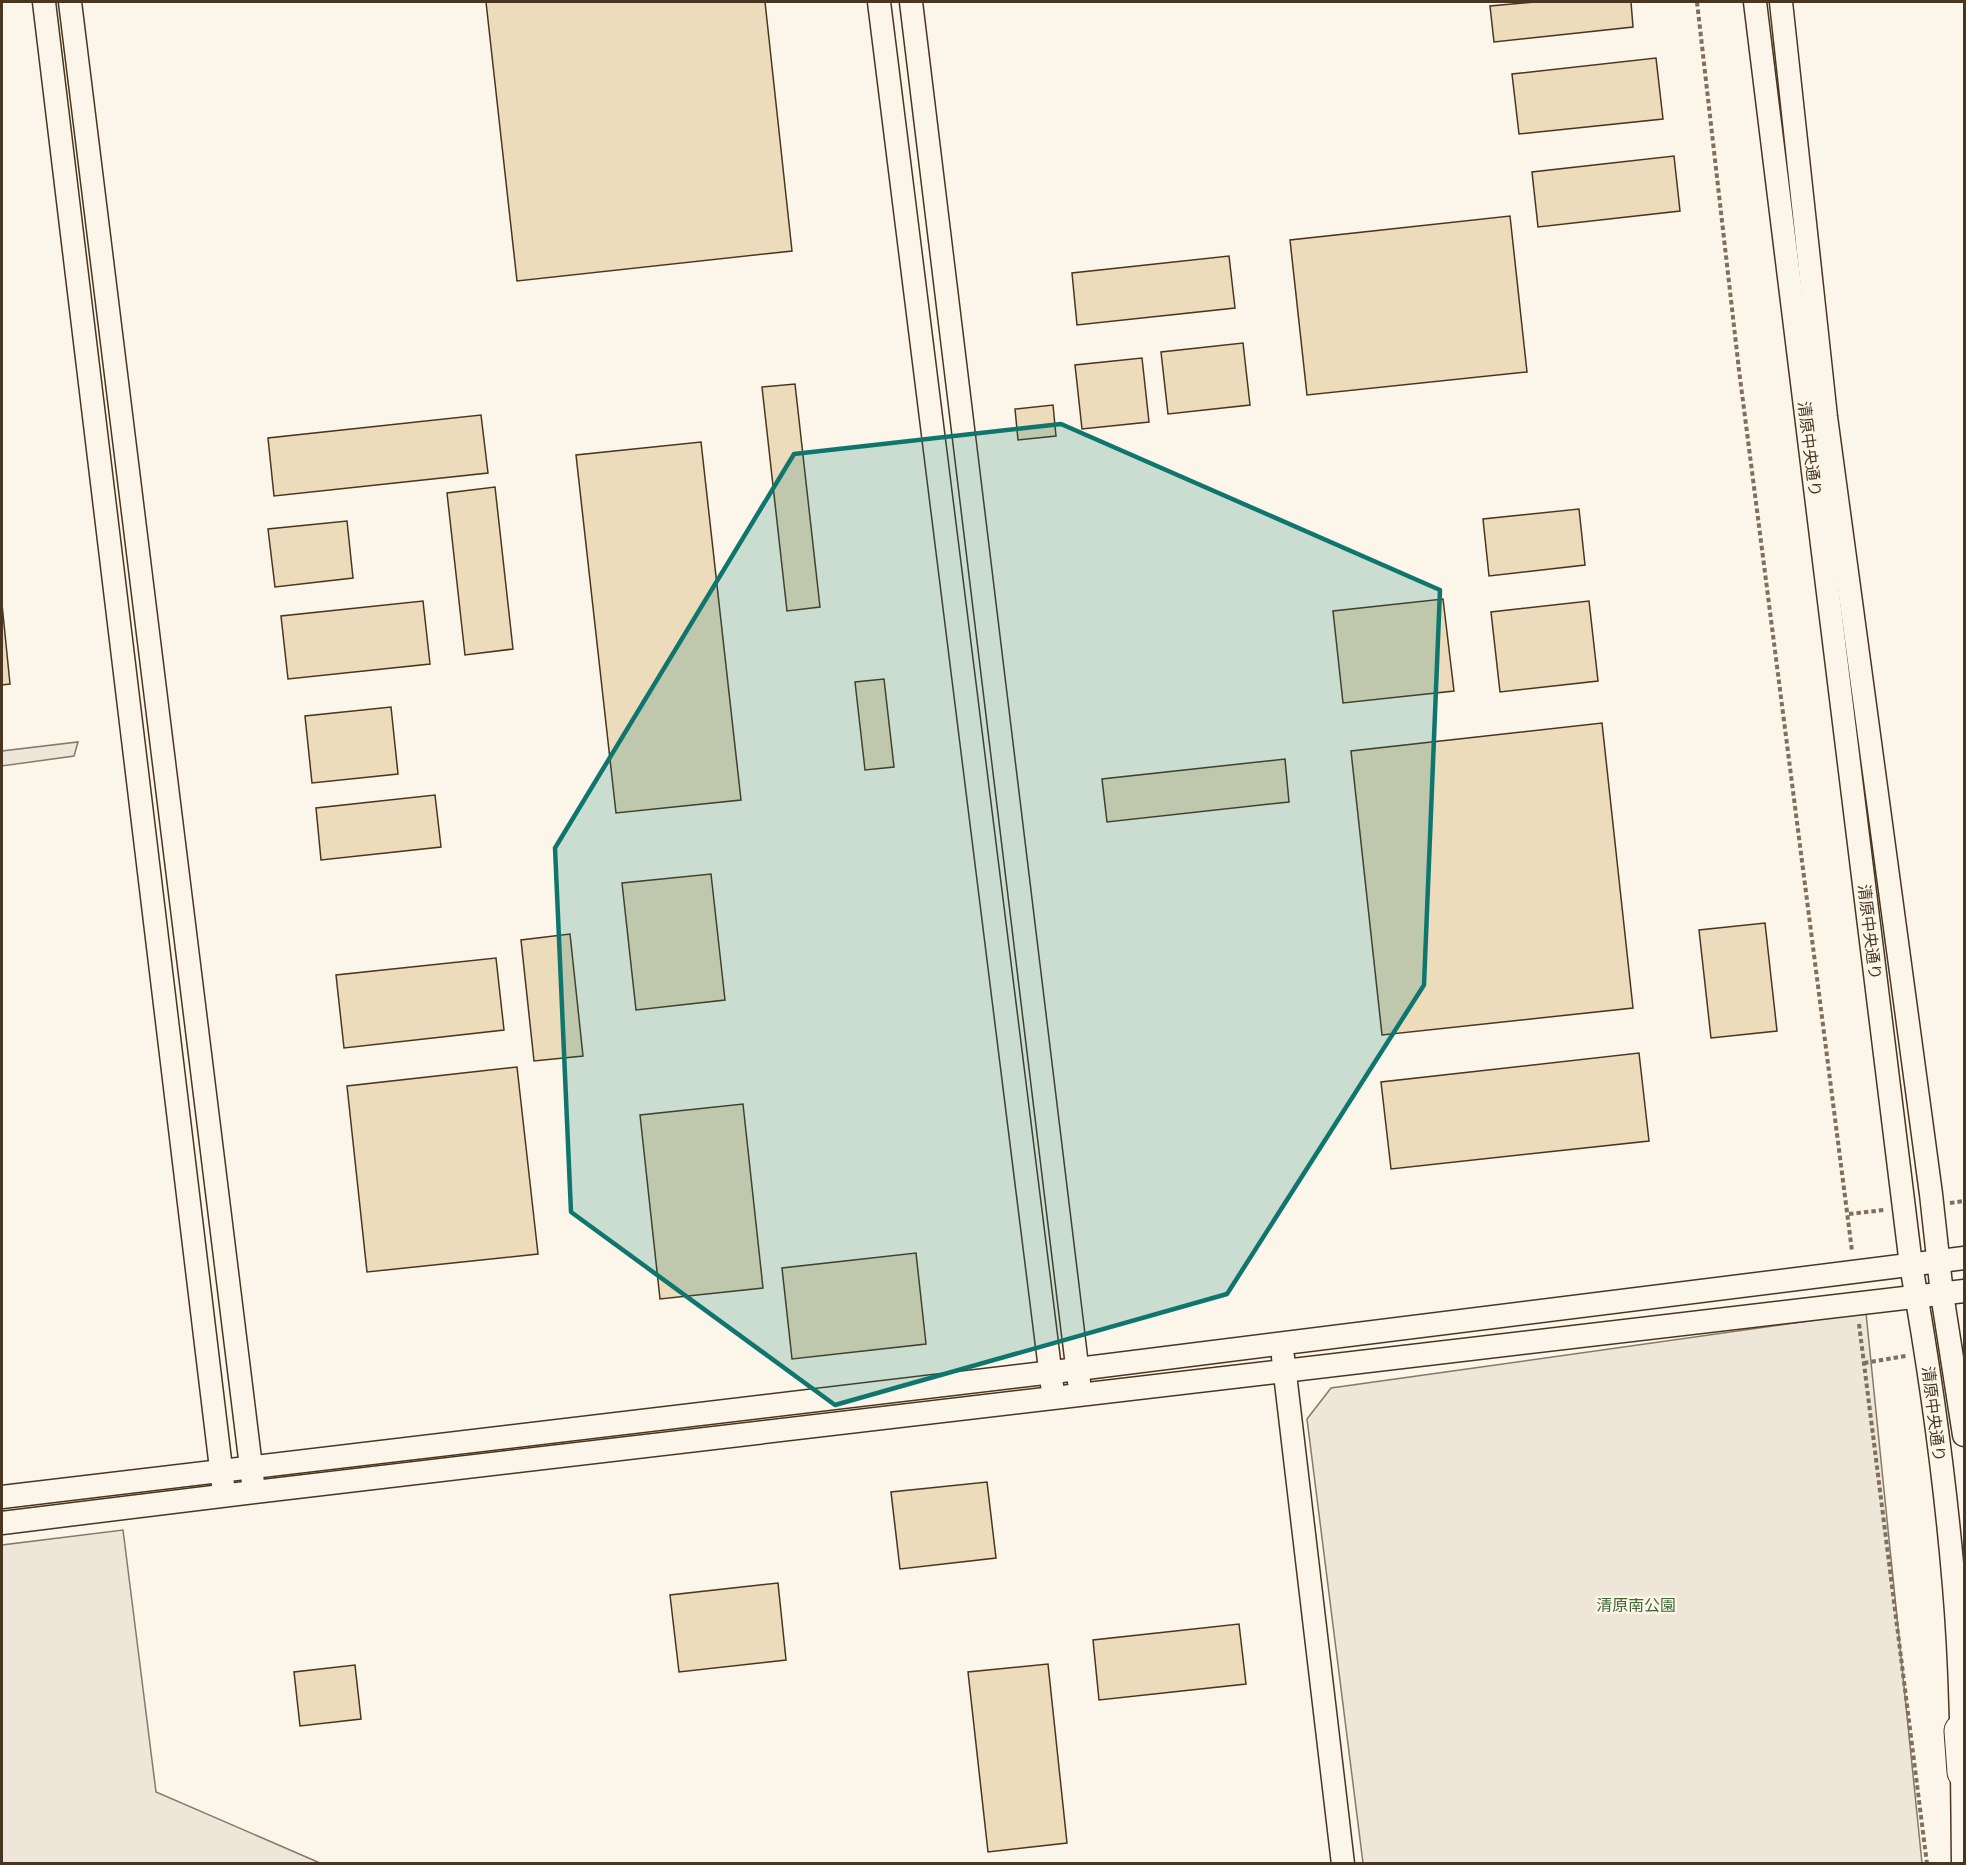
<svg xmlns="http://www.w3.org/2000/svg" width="1966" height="1865" font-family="Quicksand,'Noto Sans JP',sans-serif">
  <rect width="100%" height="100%" fill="#fbf6e9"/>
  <!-- green -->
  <g fill="#ede6d9" stroke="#887966" stroke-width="1.5">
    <polygon points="78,742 74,756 2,766 2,751"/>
    <polygon points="1866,1313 1922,1863 1363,1863 1307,1419 1331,1388"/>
    <polygon points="123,1530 156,1792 320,1863 2,1863 2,1545"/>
  </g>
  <!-- building -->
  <g fill="#ecdcbc" stroke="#4a3520" stroke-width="1.5">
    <polygon points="486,2 765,2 792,251 517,281"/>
    <polygon points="1535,2 1631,2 1633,27 1494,42 1490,6"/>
    <polygon points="1656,58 1663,119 1519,134 1512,74"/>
    <polygon points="1674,156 1680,211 1538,227 1532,172"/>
    <polygon points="1510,216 1527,372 1307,395 1290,240"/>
    <polygon points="1229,256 1235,308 1077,325 1072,273"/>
    <polygon points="1243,343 1250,405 1168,414 1161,352"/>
    <polygon points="1142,358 1149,422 1082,429 1075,365"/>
    <polygon points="795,384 820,607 787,611 762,387"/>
    <polygon points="1053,405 1056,436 1018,440 1015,409"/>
    <polygon points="481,415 488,473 274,496 268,438"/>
    <polygon points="701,442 741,800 616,813 576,455"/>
    <polygon points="495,487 513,649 465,655 447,493"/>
    <polygon points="1579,509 1585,565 1489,576 1483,519"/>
    <polygon points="347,521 353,578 275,587 268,529"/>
    <polygon points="1443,599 1454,691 1343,703 1333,611"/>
    <polygon points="423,601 430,664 288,679 281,616"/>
    <polygon points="1589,601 1598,681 1500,692 1491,612"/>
    <polygon points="2,604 10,684 2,685"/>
    <polygon points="884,679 894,767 865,770 855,682"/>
    <polygon points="391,707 398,774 312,783 305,716"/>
    <polygon points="1602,723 1633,1008 1382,1035 1351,751"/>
    <polygon points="1285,759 1289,802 1107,822 1102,779"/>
    <polygon points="435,795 441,847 321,860 316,808"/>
    <polygon points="711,874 725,1000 636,1010 622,883"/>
    <polygon points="1765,923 1777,1031 1711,1038 1699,930"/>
    <polygon points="570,934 583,1056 534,1061 521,940"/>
    <polygon points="496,958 504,1030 344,1048 336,975"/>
    <polygon points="1639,1053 1649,1141 1391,1169 1381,1082"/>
    <polygon points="517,1067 538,1254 367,1272 347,1086"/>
    <polygon points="743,1104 763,1288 660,1299 640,1115"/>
    <polygon points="916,1253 926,1344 792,1359 782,1268"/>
    <polygon points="987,1482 996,1558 900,1569 891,1492"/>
    <polygon points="778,1583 786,1660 679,1672 670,1595"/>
    <polygon points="1239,1624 1246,1684 1099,1700 1093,1640"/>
    <polygon points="1048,1664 1067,1843 988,1852 968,1672"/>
    <polygon points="355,1665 361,1719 300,1726 294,1672"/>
  </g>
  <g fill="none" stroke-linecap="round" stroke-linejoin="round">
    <!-- minor casing -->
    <g stroke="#4a3520" stroke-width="25">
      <g id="minor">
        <polyline points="44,2 223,1485"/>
        <polyline points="70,2 253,1483"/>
        <polyline points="879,2 1052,1385"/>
        <polyline points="911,2 1079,1382"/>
        <path d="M1755,2L1911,1265C1930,1371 1945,1478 1954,1586C1962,1678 1962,1771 1963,1864"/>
        <polyline points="1781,2 1826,417 1931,1194 1942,1294 1964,1435"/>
        <polyline points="1283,1357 1343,1864"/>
        <polyline points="2,1497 1078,1369 1964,1258"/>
        <polyline points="2,1523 254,1492 1964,1291"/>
      </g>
    </g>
    <!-- highway casing -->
    <g stroke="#4a3520" stroke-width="35">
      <polyline id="highway" points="1961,1731 1964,1772"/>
    </g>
    <!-- path -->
    <g stroke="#7f6f5c" stroke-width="4" stroke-dasharray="4.5 3" stroke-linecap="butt">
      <polyline points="1697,2 1739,370 1852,1251"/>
      <polyline points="1950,1203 1964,1201"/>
      <polyline points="1849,1214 1884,1210"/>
      <polyline points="1859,1324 1927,1864"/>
      <polyline points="1864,1363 1906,1356"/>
    </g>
    <!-- minor -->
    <use href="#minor" stroke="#fbf6e9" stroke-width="22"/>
    <!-- highway -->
    <use href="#highway" stroke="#fbf6e9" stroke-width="33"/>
  </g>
  <!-- marked area -->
  <path fill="#0f766e" fill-opacity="0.2" stroke="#0f766e" stroke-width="4.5" stroke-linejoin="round" d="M1061,424L1440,590L1424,985L1227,1294L835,1405L571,1212L555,848L794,454Z"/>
  <g text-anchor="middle" stroke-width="4.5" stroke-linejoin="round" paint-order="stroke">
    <!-- street labels -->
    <g font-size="16" fill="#4a3520" stroke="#fbf6e9">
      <text transform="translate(1810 449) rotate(83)" y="6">清原中央通り</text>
      <text transform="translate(1870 932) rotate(83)" y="6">清原中央通り</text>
      <text transform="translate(1934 1414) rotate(83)" y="6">清原中央通り</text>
    </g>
    <!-- park labels -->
    <g font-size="16" fill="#436837" stroke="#fbf6e9">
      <text x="1636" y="1611">清原南公園</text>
    </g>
  </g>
  <!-- border -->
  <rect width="1966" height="1865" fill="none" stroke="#4a3520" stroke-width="6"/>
</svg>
